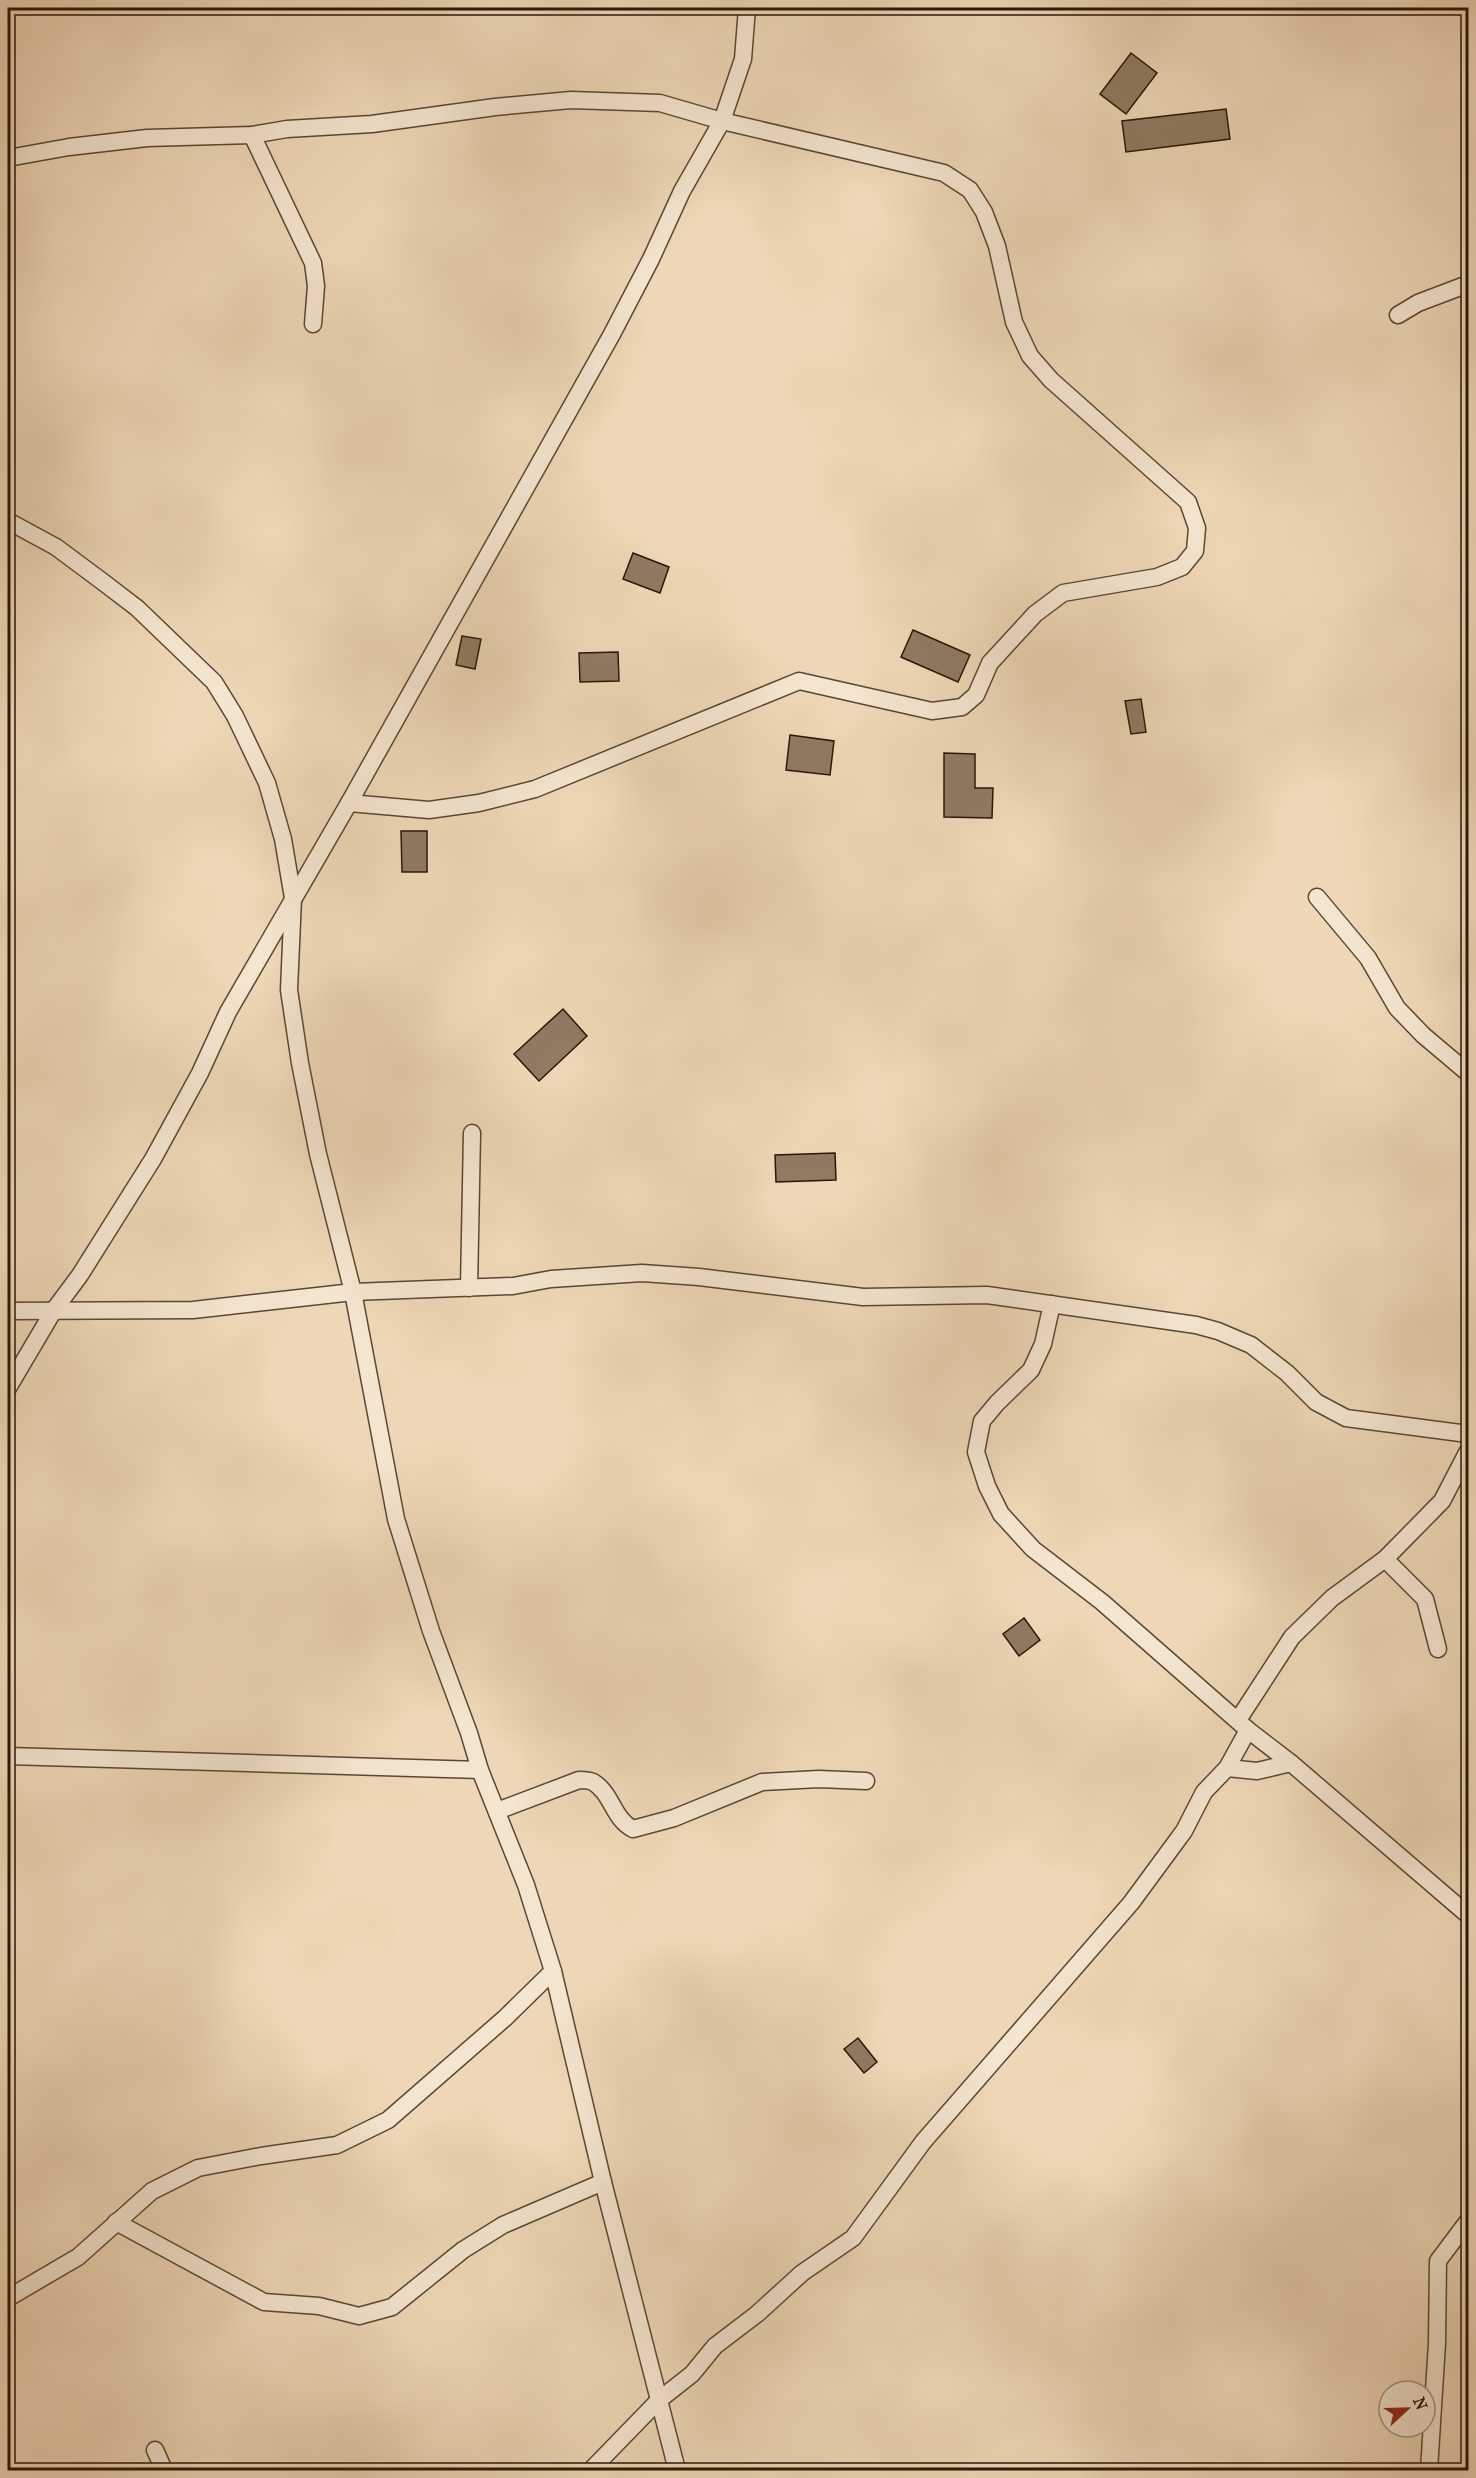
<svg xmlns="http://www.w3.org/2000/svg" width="1476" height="2478" font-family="'IM FELL French Canon',serif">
  <rect width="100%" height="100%" fill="#eed7b6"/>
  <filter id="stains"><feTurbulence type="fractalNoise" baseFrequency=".00333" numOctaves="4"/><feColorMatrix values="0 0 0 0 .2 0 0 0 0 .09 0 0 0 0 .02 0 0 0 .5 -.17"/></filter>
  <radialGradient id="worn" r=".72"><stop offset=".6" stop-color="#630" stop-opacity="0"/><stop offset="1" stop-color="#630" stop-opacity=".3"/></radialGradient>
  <!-- building -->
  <g fill="#8f7b62" stroke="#281707" stroke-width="1.5">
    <polygon points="1131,53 1157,73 1126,114 1100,94"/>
    <polygon points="1226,109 1230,139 1126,152 1122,121"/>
    <polygon points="633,553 669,567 660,593 623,579"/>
    <polygon points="913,630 970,655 958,682 901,657"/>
    <polygon points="462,636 481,639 475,669 456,665"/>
    <polygon points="618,652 619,681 580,682 579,653"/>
    <polygon points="1141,699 1146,732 1131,734 1125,701"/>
    <polygon points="790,735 834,741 830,775 786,770"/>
    <polygon points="944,753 975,754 975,788 993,788 992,818 944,817"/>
    <polygon points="401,831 427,831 427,872 402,872"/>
    <polygon points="563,1009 587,1036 539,1081 514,1054"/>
    <polygon points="835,1153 836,1180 776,1182 775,1155"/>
    <polygon points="1024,1618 1040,1640 1019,1656 1003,1634"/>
    <polygon points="858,2038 877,2062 864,2073 844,2049"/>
  </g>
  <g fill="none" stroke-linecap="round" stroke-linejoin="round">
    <!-- minor casing -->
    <g stroke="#5a4733" stroke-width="19">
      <g id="minor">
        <polyline points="252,135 313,263 316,286 313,324"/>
        <polyline points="8,158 69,147 147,138 252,135 287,129 372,124 495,107 571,100 660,103 722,121 944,173 970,190 984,212 997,246 1014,322 1030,356 1051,380 1188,502 1197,528 1195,551 1182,567 1157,577 1063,593 1035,614 990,663 976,695 962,707 932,711 799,681 535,789 479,803 429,810 349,803"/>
        <polyline points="1398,315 1418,303 1468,284"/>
        <polyline points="8,521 56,547 103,582 137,608 214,682 235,716 267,783 283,839 293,898 289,990 300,1063 318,1154 353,1292 396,1519 431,1631 469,1733 480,1770 526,1885 553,1971 603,2182 677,2470"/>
        <polyline points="1317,897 1368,958 1397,1008 1423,1035 1468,1073"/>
        <polyline points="469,1288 472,1133"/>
        <polyline points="1052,1304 1043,1344 1031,1370 997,1403 982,1421 976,1452 987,1486 1001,1514 1033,1549 1102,1602 1248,1730 1291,1763 1468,1915"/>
        <polyline points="8,1311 193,1310 353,1292 513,1286 551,1279 642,1273 699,1277 863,1297 987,1295 1196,1325 1218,1331 1251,1345 1287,1373 1316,1402 1346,1418 1468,1434"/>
        <polyline points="8,1388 54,1310 80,1275 153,1159 200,1073 228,1012 349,803 612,334 651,259 682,191 722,121 743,59 747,8"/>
        <polyline points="1385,1559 1425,1599 1438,1649"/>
        <polyline points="1238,1720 1292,1637 1332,1598 1385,1559 1442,1501 1468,1451"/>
        <polyline points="8,1756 480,1770"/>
        <polyline points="1227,1768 1257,1771 1291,1763"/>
        <path d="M497,1811L579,1780C583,1780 589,1780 593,1782C612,1793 613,1819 633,1829L674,1818L762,1782L819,1779L866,1781"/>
        <polyline points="116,2222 264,2302 319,2306 359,2316 392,2307 463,2250 503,2225 603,2182"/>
        <polyline points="8,2298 78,2257 152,2191 198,2168 261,2156 337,2145 388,2120 505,2018 553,1971"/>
        <polyline points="155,2450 164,2470"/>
        <polyline points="591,2470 659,2400 692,2374 715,2346 757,2314 802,2273 853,2238 923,2142 1131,1903 1184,1831 1204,1792 1227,1768 1248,1730"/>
        <polyline points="1429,2470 1437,2343 1438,2261 1468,2221"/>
      </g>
    </g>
    <!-- minor -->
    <use href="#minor" stroke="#f4e5d0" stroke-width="16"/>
  </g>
  <!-- margin -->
  <rect width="1476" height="2478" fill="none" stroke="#eed7b6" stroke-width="30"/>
  <rect x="9" y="9" width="1458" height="2460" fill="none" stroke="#281707" stroke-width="3"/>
  <rect x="15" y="15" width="1446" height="2448" fill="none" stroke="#281707" stroke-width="1.5"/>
  <!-- north arrow -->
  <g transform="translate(1407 2409) rotate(68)"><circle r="28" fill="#f4e5d0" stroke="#a29380" stroke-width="1.5"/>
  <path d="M0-4.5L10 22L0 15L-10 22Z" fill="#8f2418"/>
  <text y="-9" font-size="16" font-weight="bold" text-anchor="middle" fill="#281707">N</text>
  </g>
  <rect width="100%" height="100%" filter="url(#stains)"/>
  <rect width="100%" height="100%" fill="url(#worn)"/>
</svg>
